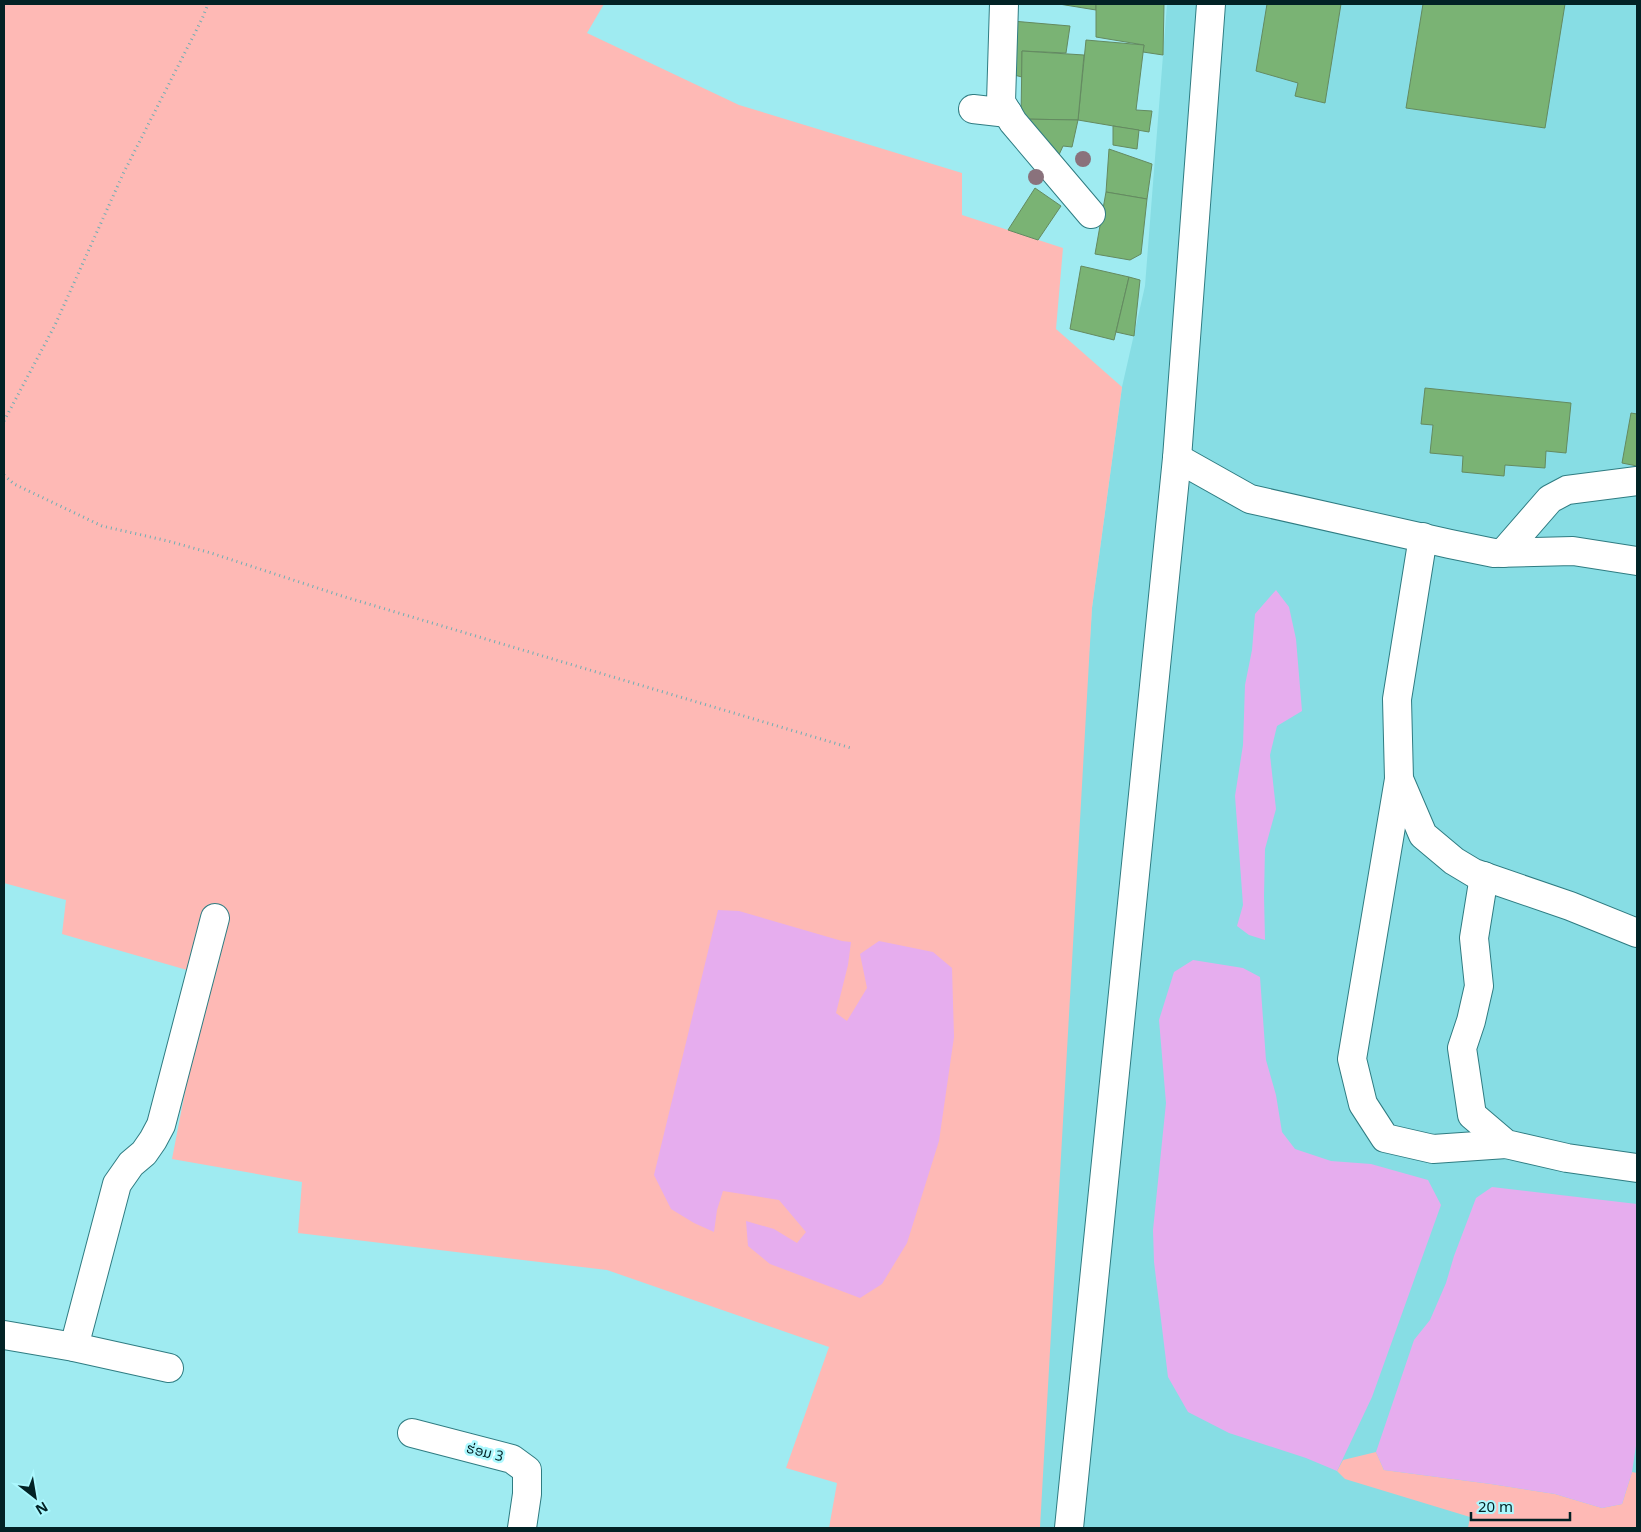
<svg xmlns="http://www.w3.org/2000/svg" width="1641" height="1532" font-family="'Noto Sans','Noto Sans Lao',sans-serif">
  <rect width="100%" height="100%" fill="#9febf1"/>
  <!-- built -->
  <polygon fill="#87dde4" points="1167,4 1637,4 1637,1528 1031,1528 1092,608 1122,387 1145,286"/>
  <!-- green -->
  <g fill="#feb9b5">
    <polygon points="4,4 604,4 587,33 739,105 962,173 962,215 1063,248 1056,329 1122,387 1092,608 1040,1528 829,1528 837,1483 786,1468 829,1347 607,1270 298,1233 302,1182 172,1159 206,983 187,970 62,934 66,900 4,883"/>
    <polygon points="1376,1452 1384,1470 1491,1484 1555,1494 1602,1508 1622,1504 1632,1472 1637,1473 1637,1528 1468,1528 1470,1517 1345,1479 1337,1471 1343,1460"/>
  </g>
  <!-- water -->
  <g fill="#e6adee">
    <polygon points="1276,590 1289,607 1296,639 1302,711 1277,726 1270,755 1276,809 1265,849 1264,896 1265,940 1249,935 1237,926 1243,905 1235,796 1243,745 1245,685 1252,650 1255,614"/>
    <polygon points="718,910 739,911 842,941 851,942 848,965 836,1013 847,1021 867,988 860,954 879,941 933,952 952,968 954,1037 939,1141 907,1243 882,1284 860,1298 770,1264 748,1246 746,1221 774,1229 797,1243 806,1232 779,1200 723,1191 717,1210 714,1232 694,1223 671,1209 654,1175"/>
    <polygon points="1193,960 1243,968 1260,977 1266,1060 1276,1095 1282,1132 1295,1149 1331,1161 1371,1164 1428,1180 1441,1205 1372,1397 1337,1471 1306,1458 1229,1433 1188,1412 1168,1377 1154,1262 1153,1230 1166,1103 1159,1020 1174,972"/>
    <polygon points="1492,1187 1637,1204 1637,1439 1632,1472 1622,1504 1602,1508 1555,1494 1491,1484 1384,1470 1376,1452 1414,1340 1430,1320 1446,1283 1454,1256 1476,1198"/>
  </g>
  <!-- building -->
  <g fill="#7ab374" stroke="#648a60">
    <polygon points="1059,4 1096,4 1096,10"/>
    <polygon points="1096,4 1164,4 1163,55 1143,52 1144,45 1096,37"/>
    <polygon points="1267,4 1341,4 1325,103 1295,96 1298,83 1256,71"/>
    <polygon points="1423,4 1565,4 1545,128 1406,108"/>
    <polygon points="1012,21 1070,26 1066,53 1022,51 1022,77 1010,74"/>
    <polygon points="1086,40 1144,45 1136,110 1152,111 1149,132 1078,120"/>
    <polygon points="1022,51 1084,55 1078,120 1021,119"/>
    <polygon points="1021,119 1078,120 1072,147 1063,146 1058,157"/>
    <polygon points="1113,126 1139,130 1137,149 1113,145"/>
    <polygon points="1109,149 1152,164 1147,199 1106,192"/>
    <polygon points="1035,188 1061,206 1038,240 1008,230"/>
    <polygon points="1106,192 1147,199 1141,254 1130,260 1095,254"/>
    <polygon points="1081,266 1129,277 1114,340 1070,329"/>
    <polygon points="1129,277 1140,280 1134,336 1116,332"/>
    <polygon points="1425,388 1571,403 1566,453 1546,451 1545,468 1505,465 1504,476 1462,472 1463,456 1430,453 1433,425 1421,424"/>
    <polygon points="1631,413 1637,414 1637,466 1622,463"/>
  </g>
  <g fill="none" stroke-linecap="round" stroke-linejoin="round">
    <!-- minor casing -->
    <g stroke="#2f7c82" stroke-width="30">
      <g id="minor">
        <polyline points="1004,4 1001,102 1013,122 1091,214"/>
        <polyline points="973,109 1008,113"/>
        <polyline points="1177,458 1250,499 1450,544 1494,553 1573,551 1637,561"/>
        <polyline points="1423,537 1397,699 1399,779 1423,835 1454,861 1474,873 1570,906 1637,933"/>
        <polyline points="1503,553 1550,499 1567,490 1637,481"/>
        <polyline points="1399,779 1352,1059 1363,1104 1385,1138 1433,1149 1506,1144"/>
        <polyline points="1484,876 1474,938 1479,986 1471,1021 1462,1048 1472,1115 1506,1144 1567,1158 1637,1168"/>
        <polyline points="4,1335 74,1347 169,1368"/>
        <polyline points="74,1347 117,1184 131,1164 144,1153 153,1140 161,1125 215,918"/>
        <polyline points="412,1433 512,1459 527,1470 527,1494 522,1528"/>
        <polyline points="1069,1528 1177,458 1211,4"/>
      </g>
    </g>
    <!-- path -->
    <g stroke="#6faeb3" stroke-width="3" stroke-dasharray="1 4" stroke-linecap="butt">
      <polyline points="4,421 55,325 123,174 202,19 208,4"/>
      <polyline points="4,475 14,484 102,526 168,541 211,553 345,597 851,748"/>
    </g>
    <!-- minor -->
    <use href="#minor" stroke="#fff" stroke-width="28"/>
  </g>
  <!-- trees -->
  <g fill="#8a727c">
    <circle cx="1083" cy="159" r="8"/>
    <circle cx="1036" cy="177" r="8"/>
  </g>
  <g text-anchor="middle" stroke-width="5" stroke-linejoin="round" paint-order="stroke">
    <!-- street labels -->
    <g font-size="14" fill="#022225" stroke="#acf8fe">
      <text transform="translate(485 1452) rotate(14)" y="5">ຮ່ອມ 3</text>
    </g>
  </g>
  <!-- border -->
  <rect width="1641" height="1532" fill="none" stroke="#022225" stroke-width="10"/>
  <!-- north arrow -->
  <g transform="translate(35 1497) rotate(149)" stroke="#acf8fe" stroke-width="4" paint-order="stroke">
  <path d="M0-4L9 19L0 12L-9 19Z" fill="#022225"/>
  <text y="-8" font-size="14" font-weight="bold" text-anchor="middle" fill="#022225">N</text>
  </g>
  <!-- scale -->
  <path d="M1471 1512v8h99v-8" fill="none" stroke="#022225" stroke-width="2.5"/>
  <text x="1478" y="1512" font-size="15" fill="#022225" stroke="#acf8fe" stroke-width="4" paint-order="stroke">20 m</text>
</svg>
